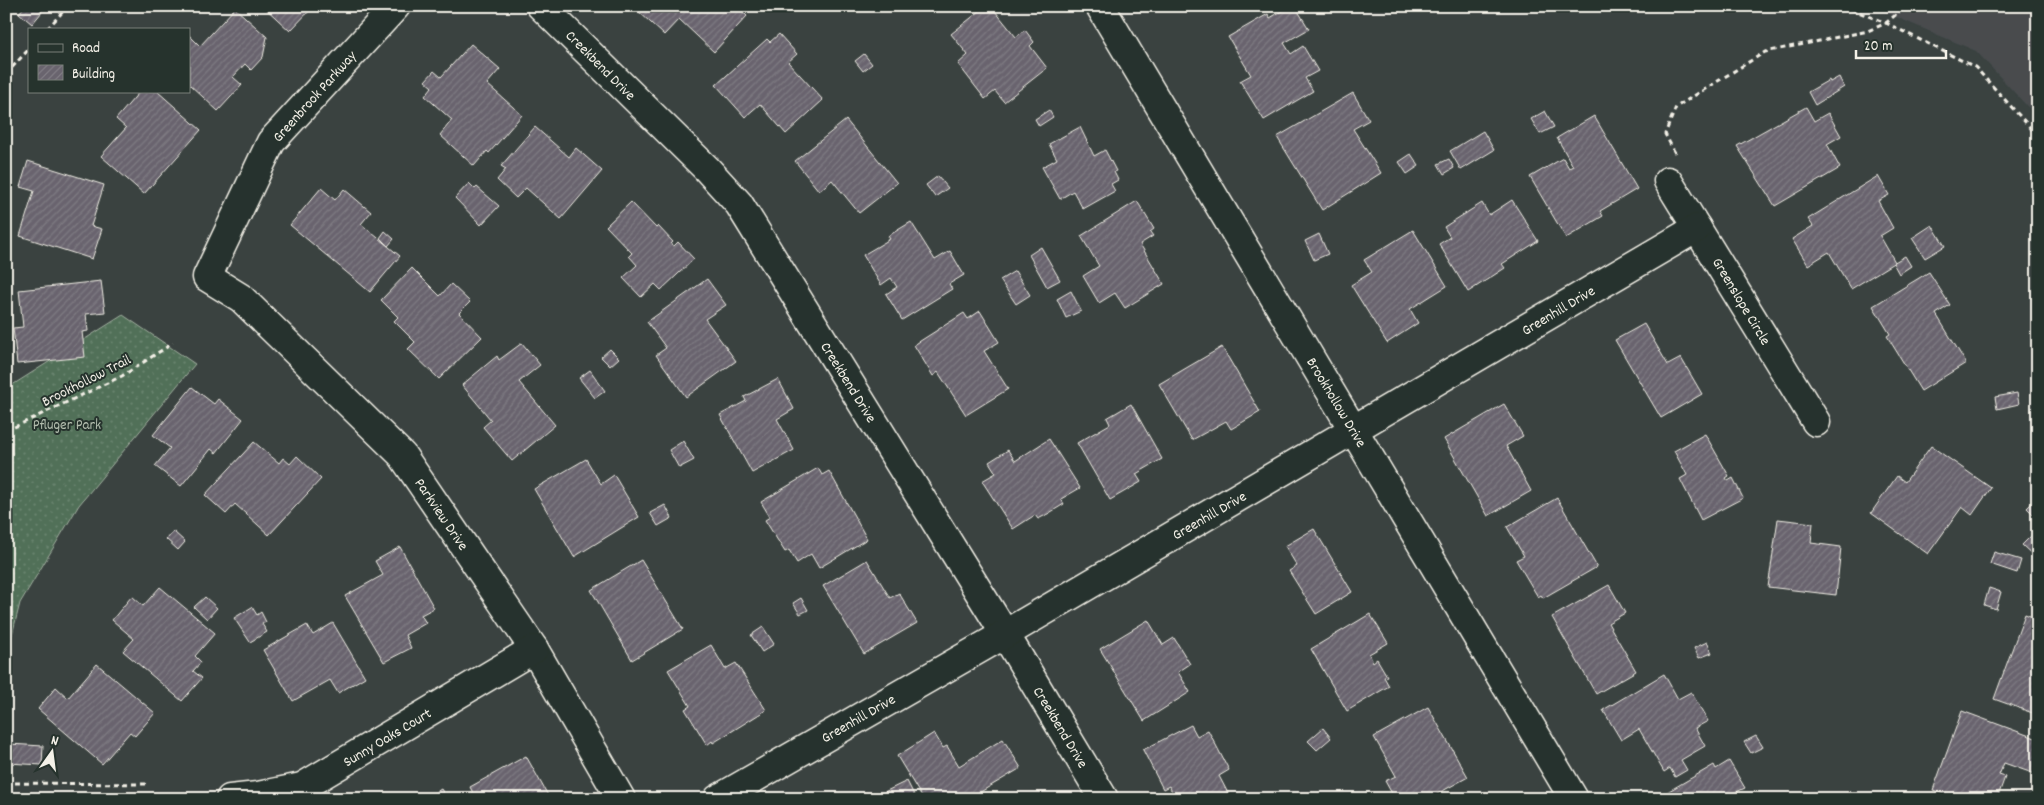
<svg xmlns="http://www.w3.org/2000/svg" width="2044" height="805" font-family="Dekko,sans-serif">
  <defs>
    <pattern id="grass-dots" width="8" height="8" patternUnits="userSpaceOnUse" patternTransform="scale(1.25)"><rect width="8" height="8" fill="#517058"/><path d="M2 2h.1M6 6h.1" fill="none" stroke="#6b8570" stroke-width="1.8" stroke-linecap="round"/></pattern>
    <pattern id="building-hatch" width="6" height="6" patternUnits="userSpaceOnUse" patternTransform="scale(1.25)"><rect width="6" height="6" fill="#69646e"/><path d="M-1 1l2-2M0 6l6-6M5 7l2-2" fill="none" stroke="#7f7b83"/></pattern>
  </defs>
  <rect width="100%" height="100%" fill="#3a4240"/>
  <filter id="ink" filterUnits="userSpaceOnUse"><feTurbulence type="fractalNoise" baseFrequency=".02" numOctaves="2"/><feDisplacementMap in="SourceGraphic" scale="10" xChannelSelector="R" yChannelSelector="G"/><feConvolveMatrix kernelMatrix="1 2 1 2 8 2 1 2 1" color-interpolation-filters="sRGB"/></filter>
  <g filter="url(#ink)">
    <!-- built -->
    <polygon fill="#484c4e" points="1870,6 2038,6 2038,118 1976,51"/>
    <!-- grass -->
    <polygon fill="url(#grass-dots)" stroke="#a2b0a0" points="123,315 195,364 79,505 20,603 6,659 6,389"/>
    <!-- building -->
    <g fill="url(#building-hatch)" stroke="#f4f1e8">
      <polygon points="25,6 36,6 42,12 32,24 19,13"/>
      <polygon points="263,6 314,6 290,31"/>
      <polygon points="640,6 737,6 747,16 714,52 679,19 664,35 637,10"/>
      <polygon points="986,6 991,6 1016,37 1025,30 1034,42 1030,46 1047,68 1004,102 995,91 985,99 958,64 968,55 951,34"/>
      <polygon points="1290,6 1295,6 1309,29 1284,43 1291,54 1303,46 1318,71 1305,78 1313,91 1264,120 1240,81 1251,75 1228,37 1268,14 1270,18"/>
      <polygon points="235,8 267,37 263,57 251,70 245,64 233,77 242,85 218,111 189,84 189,35 200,46"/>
      <polygon points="779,34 797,54 788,62 823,100 786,134 760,104 745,117 716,85 767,39 770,42"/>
      <polygon points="471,44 500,69 487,84 522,115 489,153 487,151 474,166 440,135 452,120 425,96 432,87 425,81 434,71 441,77"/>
      <polygon points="864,54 872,64 863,71 855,61"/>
      <polygon points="1839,77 1844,87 1815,105 1808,92 1829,80 1830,82"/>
      <polygon points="140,91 157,91 201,130 144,194 101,156 126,128 116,119"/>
      <polygon points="1353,93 1369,120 1353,129 1381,173 1322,210 1277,137"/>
      <polygon points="1806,107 1814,121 1828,113 1841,136 1827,144 1840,168 1775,206 1737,146"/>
      <polygon points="1049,110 1053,117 1039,126 1035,119"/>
      <polygon points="1545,111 1554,127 1540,134 1531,119"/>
      <polygon points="1594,116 1637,189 1600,211 1603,216 1566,238 1530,177 1563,158 1569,168 1573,166 1557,138"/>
      <polygon points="846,120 897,183 859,213 832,180 819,191 795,161"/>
      <polygon points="535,127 569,157 576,148 602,171 561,219 526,188 516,198 497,180 506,169 501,166"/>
      <polygon points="1080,127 1094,156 1105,150 1116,171 1114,172 1118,180 1111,184 1115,191 1083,209 1073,191 1060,199 1042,167 1057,159 1049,144"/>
      <polygon points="1483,131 1494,150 1461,170 1450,151"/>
      <polygon points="1411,154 1419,166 1407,174 1399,162"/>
      <polygon points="1449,159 1454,168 1444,174 1438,164"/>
      <polygon points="28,161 104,185 91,226 102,229 92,259 20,236 34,191 20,187"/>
      <polygon points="938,176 948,188 935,197 926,185"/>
      <polygon points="1878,176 1889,195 1878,201 1893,228 1880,236 1895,262 1851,289 1829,252 1808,265 1792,239 1813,226 1808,219"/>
      <polygon points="469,183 475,189 477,187 499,206 481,225 455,198"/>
      <polygon points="321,188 335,200 344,189 371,212 361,224 400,256 370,292 290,225"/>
      <polygon points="1512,200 1538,241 1502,264 1505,268 1468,292 1439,244 1450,237 1444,227 1482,203 1489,215"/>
      <polygon points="1137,201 1154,229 1150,232 1153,236 1140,244 1164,284 1125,308 1115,293 1099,303 1083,276 1099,266 1081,236"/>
      <polygon points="631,202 656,228 658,226 673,242 671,244 674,246 678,242 694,259 661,290 655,284 641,297 623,278 637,265 629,256 632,253 606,226"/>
      <polygon points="911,222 935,260 950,251 964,275 949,284 952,289 902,320 886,294 897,287 891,278 881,285 863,255 890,239 888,236"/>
      <polygon points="1932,225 1945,246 1925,258 1912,238"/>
      <polygon points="1413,230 1447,286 1410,309 1418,323 1387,343 1351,285 1372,272 1364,260"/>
      <polygon points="385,231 394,239 388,246 380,238"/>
      <polygon points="1319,234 1328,254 1314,260 1305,241"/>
      <polygon points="1041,247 1060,280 1047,287 1029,255"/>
      <polygon points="1905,256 1911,266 1899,274 1893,263"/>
      <polygon points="412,268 440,296 451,284 470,302 459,313 482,337 439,379 408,349 415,342 394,321 398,317 381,300"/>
      <polygon points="1015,271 1030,295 1016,304 1000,280"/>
      <polygon points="1929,272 1950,305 1936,314 1966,363 1921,391 1887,336 1890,334 1873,306"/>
      <polygon points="707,279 726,305 705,319 736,361 686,397 656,355 666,348 647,322"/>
      <polygon points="101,281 105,312 86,314 88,331 82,332 85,357 17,364 13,328 23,327 19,290"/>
      <polygon points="1071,291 1081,311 1066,318 1057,299"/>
      <polygon points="980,311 999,342 984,351 1008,389 966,415 938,372 933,376 914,345 964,313 968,319"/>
      <polygon points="1644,324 1668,365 1681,358 1702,394 1661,418 1615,340"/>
      <polygon points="522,343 540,365 519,382 555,425 512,461 483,427 491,420 462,385 497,356 499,360"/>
      <polygon points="1222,347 1260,412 1231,429 1226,421 1192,440 1159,384"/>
      <polygon points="610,349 619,358 610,366 601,357"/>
      <polygon points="590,370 605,391 595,398 579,378"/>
      <polygon points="778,379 794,409 777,419 794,450 752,473 720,415 746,401 744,397"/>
      <polygon points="192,387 214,404 218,399 243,419 216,453 211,449 181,486 155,466 170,448 153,435"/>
      <polygon points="2017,393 2019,404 1997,409 1995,397"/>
      <polygon points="1131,404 1162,459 1136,474 1141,482 1110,500 1077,443 1110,424 1107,418"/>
      <polygon points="1504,404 1523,436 1506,446 1531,491 1488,516 1444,439"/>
      <polygon points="1705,434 1729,476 1726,478 1728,481 1733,478 1743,498 1701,520 1680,479 1687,475 1674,451"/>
      <polygon points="1049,439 1080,488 1061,499 1064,504 1046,515 1038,519 1035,515 1013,529 982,481 996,473 989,462 1008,450 1015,461"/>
      <polygon points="683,441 694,460 679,468 669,450"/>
      <polygon points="254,442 279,463 283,458 290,464 297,456 321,479 269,535 235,504 226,514 205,495"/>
      <polygon points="1931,446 1991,488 1972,515 1962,507 1928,554 1871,513 1897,476 1905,482"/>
      <polygon points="586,459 601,484 614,475 639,517 574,557 534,489"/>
      <polygon points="818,468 822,475 829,471 867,539 819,568 811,554 797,563 789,550 785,552 765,520 770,517 761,502"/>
      <polygon points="2038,497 2038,519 2027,508"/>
      <polygon points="1557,498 1597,567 1543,598 1541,595 1538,597 1516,560 1524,556 1507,527"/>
      <polygon points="665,505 672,518 658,526 650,513"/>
      <polygon points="1778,519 1813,523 1811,543 1841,547 1836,595 1768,587"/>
      <polygon points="1314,529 1352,592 1316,614 1289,571 1297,566 1285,546"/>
      <polygon points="2038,529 2038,560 2022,545"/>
      <polygon points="173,531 185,542 178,550 166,539"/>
      <polygon points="400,547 434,608 421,615 426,623 405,635 411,648 384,662 345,596 383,575 375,561"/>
      <polygon points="1994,552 2021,560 2017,573 1990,564"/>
      <polygon points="641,560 683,629 632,660 591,590"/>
      <polygon points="867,560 890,598 899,593 917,623 864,654 823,586"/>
      <polygon points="1609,585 1625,613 1608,623 1636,671 1596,694 1552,617"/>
      <polygon points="160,587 215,633 195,656 201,662 193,671 202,678 182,701 123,651 134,639 112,620 132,596 143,606"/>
      <polygon points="1989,588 2001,592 1996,609 1984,605"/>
      <polygon points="205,597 217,608 207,619 194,607"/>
      <polygon points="801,598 808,610 800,614 793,603"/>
      <polygon points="252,607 257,615 261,612 266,622 262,624 267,632 250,642 234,618"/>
      <polygon points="1370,614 1388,643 1369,654 1373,662 1377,659 1387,676 1384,677 1389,686 1347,711 1311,649"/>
      <polygon points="2025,614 2038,619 2038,715 1994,699"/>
      <polygon points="1148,620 1163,645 1174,638 1190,664 1178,672 1190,692 1144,721 1100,649"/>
      <polygon points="333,623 365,677 338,693 330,680 293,701 263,650 307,625 313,635"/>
      <polygon points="763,627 774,644 762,652 751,635"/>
      <polygon points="1707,642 1712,653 1699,658 1694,648"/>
      <polygon points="711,645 725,669 736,663 766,710 713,743 712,741 707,745 685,709 690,706 668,670"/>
      <polygon points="97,664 155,713 135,736 130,732 102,764 38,709 56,687 68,698"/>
      <polygon points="1664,674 1678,699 1691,692 1708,721 1695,728 1705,746 1681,760 1687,770 1675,777 1670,768 1664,772 1639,729 1621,740 1603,710"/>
      <polygon points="1428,707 1468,777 1428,799 1395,799 1385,781 1396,776 1374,737"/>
      <polygon points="1962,711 2038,739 2038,775 2004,763 1999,775 2005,777 1997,799 1957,799 1933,790"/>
      <polygon points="1191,725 1197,736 1208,730 1229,770 1219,776 1231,799 1176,799 1169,786 1163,789 1143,750"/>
      <polygon points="1323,728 1331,738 1317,750 1308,741"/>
      <polygon points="934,733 943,748 947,746 959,766 1003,739 1021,768 977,794 980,799 923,799 897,756"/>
      <polygon points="1756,736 1763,747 1751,753 1744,742"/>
      <polygon points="9,744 43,746 42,765 8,763"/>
      <polygon points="526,756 550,799 476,799 470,787"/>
      <polygon points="1729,761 1745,788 1732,794 1735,799 1655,799 1714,765 1716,769"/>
      <polygon points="907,781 916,799 870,799"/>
      <polygon points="441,789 447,799 424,799"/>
    </g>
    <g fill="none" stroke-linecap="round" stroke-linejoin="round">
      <!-- street casing -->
      <g stroke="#f4f1e8" stroke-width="31">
        <g id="street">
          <polyline points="396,6 271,142 207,277 241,298 402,455 534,649 621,799"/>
          <polyline points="541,6 707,169 739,204 1005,634 1104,799"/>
          <polyline points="1100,6 1574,799"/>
          <polyline points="1668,181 1816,422"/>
          <polyline points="230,799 258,796 302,787 534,649"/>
          <polyline points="718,799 1005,634 1697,228"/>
        </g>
      </g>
      <!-- path -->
      <g stroke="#f4f1e8" stroke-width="3" stroke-dasharray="5 4" stroke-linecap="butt">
        <polyline points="1843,6 1886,23 1975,67 2038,136"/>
        <polyline points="47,29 68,6"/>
        <polyline points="6,74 29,49"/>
        <polyline points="1675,153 1665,134 1676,107 1765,52 1868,31 1886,23 1906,6"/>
        <polyline points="6,431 122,376 173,343"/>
        <polyline points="6,783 146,784"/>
      </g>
      <!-- street -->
      <use href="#street" stroke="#26332d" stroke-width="28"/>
    </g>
  </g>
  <g text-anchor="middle" stroke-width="4" stroke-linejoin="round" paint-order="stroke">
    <!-- street labels -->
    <g font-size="15" fill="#f4f1e8" stroke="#26332d">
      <text transform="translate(601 65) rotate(45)" y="5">Creekbend Drive</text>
      <text transform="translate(314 96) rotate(-48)" y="5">Greenbrook Parkway</text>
      <text transform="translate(1742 301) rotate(59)" y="5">Greenslope Circle</text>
      <text transform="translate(1558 310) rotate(-31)" y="5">Greenhill Drive</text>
      <text transform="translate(86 380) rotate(-27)" y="5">Brookhollow Trail</text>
      <text transform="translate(849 382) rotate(58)" y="5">Creekbend Drive</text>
      <text transform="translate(1337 402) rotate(59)" y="5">Brookhollow Drive</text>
      <text transform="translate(442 514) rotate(56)" y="5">Parkview Drive</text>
      <text transform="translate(1209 515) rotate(-30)" y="5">Greenhill Drive</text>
      <text transform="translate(858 718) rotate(-30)" y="5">Greenhill Drive</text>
      <text transform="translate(1061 727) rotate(59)" y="5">Creekbend Drive</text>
      <text transform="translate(387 737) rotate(-31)" y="5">Sunny Oaks Court</text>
    </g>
    <!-- park labels -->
    <g font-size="15" fill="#b3bdae" stroke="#26332d">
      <text x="67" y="429">Pfluger Park</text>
    </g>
  </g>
  <!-- margin -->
  <rect width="2044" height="805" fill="none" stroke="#26332d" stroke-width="25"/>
  <rect x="12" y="12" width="2019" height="780" fill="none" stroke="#f4f1e8" stroke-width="2" filter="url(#ink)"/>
  <!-- legend -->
  <rect x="28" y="28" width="162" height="65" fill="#26332d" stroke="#787f78"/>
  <rect x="38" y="44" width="25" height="8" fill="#26332d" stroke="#787f78"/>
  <text x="72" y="52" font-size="15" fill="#f4f1e8">Road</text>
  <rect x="38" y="65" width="25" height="15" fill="url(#building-hatch)" stroke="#787f78"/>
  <text x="72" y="78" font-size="15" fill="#f4f1e8">Building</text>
  <!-- north arrow -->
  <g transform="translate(52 752) rotate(14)" stroke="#26332d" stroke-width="4" paint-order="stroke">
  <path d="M0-4L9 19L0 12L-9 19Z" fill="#f4f1e8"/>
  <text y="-8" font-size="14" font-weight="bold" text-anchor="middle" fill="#f4f1e8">N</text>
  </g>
  <!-- scale -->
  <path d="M1856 50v8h90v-8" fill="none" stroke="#f4f1e8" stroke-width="2.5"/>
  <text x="1864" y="50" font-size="15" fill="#f4f1e8" stroke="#26332d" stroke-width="4" paint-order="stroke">20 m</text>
</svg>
